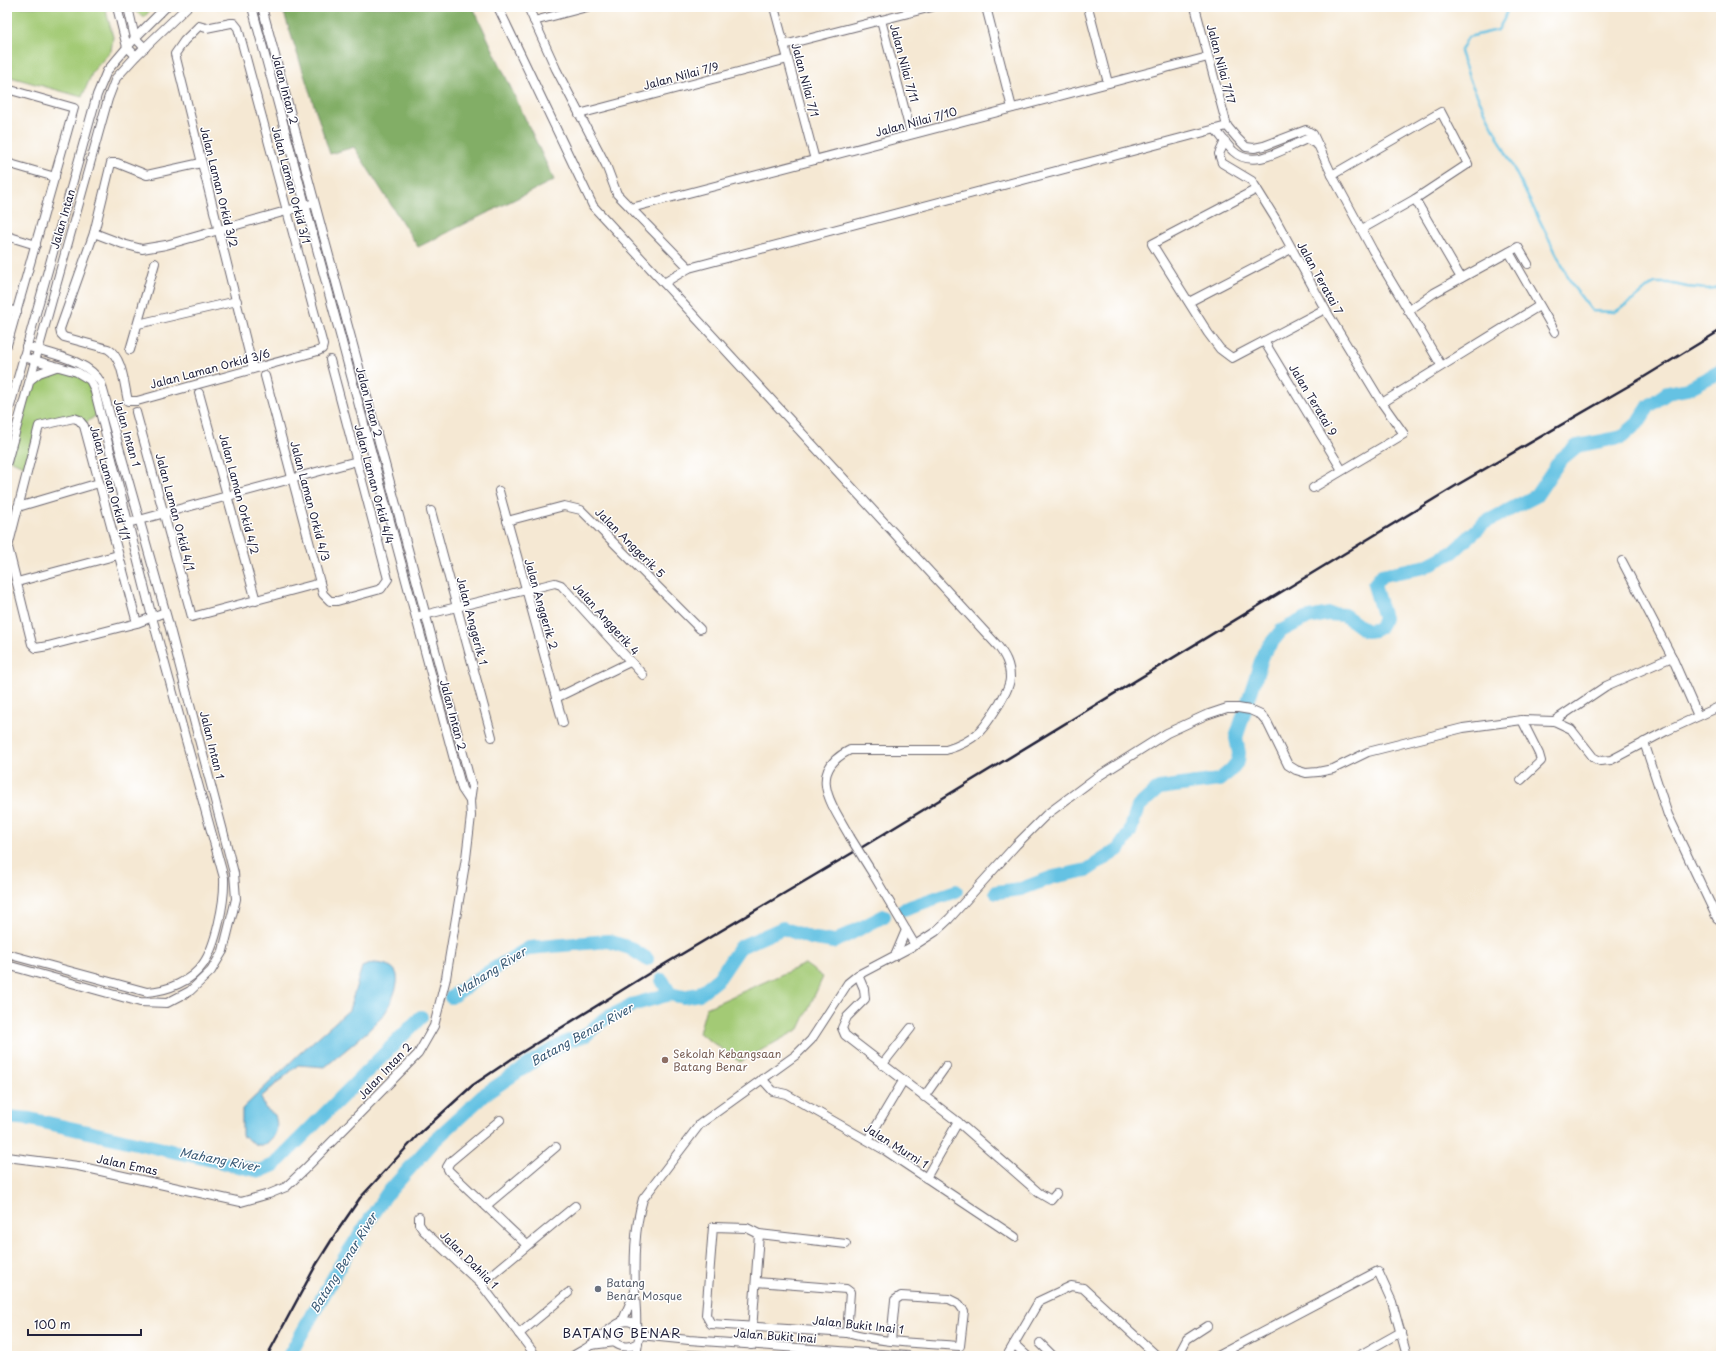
<svg xmlns="http://www.w3.org/2000/svg" width="1728" height="1363" font-family="'Playpen Sans',sans-serif">
  <rect width="100%" height="100%" fill="#fff"/>
  <filter id="ink" filterUnits="userSpaceOnUse"><feTurbulence type="fractalNoise" baseFrequency=".025" numOctaves="2"/><feDisplacementMap in="SourceGraphic" scale="8" xChannelSelector="R" yChannelSelector="G"/><feConvolveMatrix kernelMatrix="1 2 1 2 8 2 1 2 1" color-interpolation-filters="sRGB"/></filter>
  <filter id="wash" filterUnits="userSpaceOnUse"><feTurbulence type="fractalNoise" baseFrequency=".012" numOctaves="4" result="noise"/><feDisplacementMap in="SourceGraphic" scale="16" xChannelSelector="R" yChannelSelector="G"/><feGaussianBlur stdDeviation="0.9" result="paint"/><feColorMatrix in="noise" values="0 0 0 0 0 0 0 0 0 0 0 0 0 0 0 0 0 1.4 0 .05"/><feComposite in="paint" operator="in"/></filter>
  <g filter="url(#wash)">
    <rect width="100%" height="100%" fill="#f5e8d3"/>
    <!-- green -->
    <g fill="#a3ca75" stroke="#627658">
      <polygon points="7,7 105,7 113,37 111,51 93,71 82,97 7,76"/>
      <polygon points="134,7 154,7 144,17 136,12"/>
      <polygon points="59,370 76,375 89,383 98,414 86,423 79,416 38,423 25,467 10,460 32,381 40,375"/>
      <polygon points="805,964 823,977 799,1029 740,1062 699,1033 706,1008"/>
    </g>
    <!-- forest -->
    <polygon fill="#82ae66" stroke="#526850" points="282,7 473,7 554,180 418,247 354,147 330,154"/>
    <!-- water -->
    <path fill="#65c2e3" stroke="#44728f" d="M373,963C396,964 402,973 394,994C391,1003 387,1011 381,1018C364,1036 344,1051 325,1067L298,1065L261,1097L265,1108L275,1115C279,1130 277,1134 265,1145H257L242,1136V1109L300,1053L349,1010L362,967Z"/>
    <g fill="none" stroke-linecap="round" stroke-linejoin="round">
      <!-- stream -->
      <polyline stroke="#65c2e3" stroke-width="2.5" points="1508,7 1504,19 1498,30 1468,37 1460,52 1471,83 1572,285 1592,311 1615,312 1636,298 1654,283 1669,283 1687,287 1708,289 1721,287"/>
      <!-- river -->
      <g stroke="#65c2e3" stroke-width="14">
        <polyline points="996,892 1021,889 1053,877 1087,870 1119,849 1130,832 1138,807 1159,788 1219,780 1230,771 1238,761 1239,753 1236,738 1264,652 1281,631 1304,619 1328,614 1344,615 1366,631 1375,630 1381,626 1384,618 1374,585 1382,575 1424,567 1453,552 1484,523 1536,496 1560,460 1577,446 1622,437 1638,423 1649,406 1667,393 1687,389 1721,371"/>
        <polyline points="904,909 956,891"/>
        <polyline points="662,980 670,994"/>
        <polyline points="451,997 485,974 529,948 608,941 630,948 647,959"/>
        <polyline points="7,1117 30,1119 260,1171 274,1165 421,1017"/>
        <polyline points="289,1356 345,1257 386,1195 434,1141 485,1094 540,1057 566,1042 586,1035 604,1019 635,1004 670,994 683,997 699,994 719,978 740,947 783,928 810,938 834,942 884,916"/>
      </g>
    </g>
  </g>
  <g filter="url(#ink)">
    <g fill="none" stroke-linecap="round" stroke-linejoin="round">
      <!-- minor casing -->
      <g stroke="#6c6770" stroke-width="10">
        <g id="minor">
          <polyline points="117,7 127,47 136,56"/>
          <polyline points="128,7 135,38 145,48"/>
          <polyline points="252,7 462,789 470,801"/>
          <path d="M498,7L593,206L997,645C1005,655 1010,664 1010,678C1010,687 1004,695 1000,703C984,729 976,741 946,750H850C805,772 833,806 850,837"/>
          <polyline points="528,7 556,69 606,165 617,194 689,268"/>
          <polyline points="774,7 815,160"/>
          <polyline points="986,7 1012,108"/>
          <polyline points="1088,7 1108,83"/>
          <polyline points="1195,7 1227,126 1237,138 1246,147 1254,148 1264,146 1306,130 1313,134 1332,175 1373,251 1441,365"/>
          <polyline points="881,20 911,134"/>
          <polyline points="534,21 587,7"/>
          <polyline points="784,45 932,7"/>
          <polyline points="7,89 74,108 7,345"/>
          <polyline points="579,114 788,59"/>
          <path d="M1215,129C1221,136 1226,144 1233,151C1254,171 1286,147 1307,139L1318,145"/>
          <polyline points="1225,141 1219,154 1222,163 1252,181 1275,218 1325,309 1382,403 1404,434 1313,488"/>
          <polyline points="7,163 55,177"/>
          <path d="M201,163L147,175L117,163H111L94,233L60,329L61,334L64,337L108,349C123,358 124,385 128,401H137L318,351L322,349L323,345L238,28L234,23H231L206,28L199,26L184,41L175,54L253,369"/>
          <polyline points="1332,175 1441,112 1468,164 1415,199 1362,229"/>
          <polyline points="1257,189 1152,244 1208,333 1220,349 1232,358 1325,309"/>
          <polyline points="1415,199 1461,278"/>
          <polyline points="631,208 1208,57"/>
          <polyline points="94,233 123,244 142,249 166,245 311,204"/>
          <polyline points="7,236 36,245"/>
          <polyline points="1509,252 1555,332"/>
          <polyline points="664,283 689,268 1227,126"/>
          <polyline points="1189,302 1291,249"/>
          <polyline points="7,309 17,312"/>
          <polyline points="1408,311 1434,293 1518,247 1528,264"/>
          <polyline points="138,324 237,301"/>
          <polyline points="1264,341 1342,470"/>
          <polyline points="130,350 155,263"/>
          <polyline points="265,376 323,594 330,601 337,601 381,589 388,579 330,360"/>
          <polyline points="30,380 39,373 56,367"/>
          <polyline points="199,393 256,601"/>
          <polyline points="1382,403 1539,306"/>
          <polyline points="136,412 192,617 320,583"/>
          <polyline points="7,417 97,95 107,71 135,38 166,7"/>
          <polyline points="7,462 108,99 116,78 136,56 187,7"/>
          <polyline points="499,491 563,723"/>
          <polyline points="18,507 99,483"/>
          <polyline points="431,511 492,737"/>
          <polyline points="507,521 564,506 581,510 700,629"/>
          <polyline points="128,523 357,461"/>
          <polyline points="1622,561 1672,657 1698,716"/>
          <polyline points="17,582 118,555"/>
          <polyline points="420,616 555,583 561,585 643,675"/>
          <polyline points="137,623 84,426 79,420 74,418 39,426 8,547 32,644 36,648 48,646 137,623 165,612"/>
          <polyline points="556,698 630,662"/>
          <polyline points="1554,721 1606,686 1672,657"/>
          <polyline points="1644,742 1668,815 1717,918 1721,921"/>
          <polyline points="1521,780 1541,761 1539,754 1522,720"/>
          <polyline points="873,874 915,945"/>
          <path d="M7,954L147,992C167,991 192,981 203,964C216,946 225,901 224,878L152,617L94,388L90,380L77,372L23,357"/>
          <polyline points="895,956 906,930"/>
          <path d="M7,965L140,1002L167,1003L190,991L211,971L223,951L236,899L234,873L169,625L101,383C89,360 50,354 26,346"/>
          <polyline points="858,975 864,989 865,999 847,1017 842,1028 845,1035 958,1122 1039,1193 1051,1200 1056,1194"/>
          <polyline points="882,1065 911,1028"/>
          <polyline points="762,1079 773,1091 786,1094 886,1151 1015,1237"/>
          <polyline points="924,1097 946,1066"/>
          <polyline points="500,1120 450,1162 447,1167 449,1171 527,1245"/>
          <polyline points="868,1140 903,1081"/>
          <polyline points="7,1157 78,1166 241,1202 269,1194 286,1187 305,1169 418,1054 434,1026 446,978 466,858 471,816 470,801 472,787 262,7"/>
          <polyline points="926,1178 958,1122"/>
          <polyline points="486,1206 556,1147"/>
          <polyline points="419,1217 419,1224 423,1230 481,1284 536,1356"/>
          <path d="M846,1244L759,1234L747,1228L713,1227L706,1315L711,1324L847,1333C881,1343 924,1343 960,1346L964,1311L959,1304L949,1299L901,1296L895,1300L891,1340"/>
          <polyline points="756,1282 846,1289 850,1292 847,1333"/>
          <polyline points="481,1284 575,1206"/>
          <polyline points="622,1322 634,1294"/>
          <path d="M636,1326C637,1314 635,1303 635,1292C634,1261 634,1229 643,1199L700,1124L796,1055L811,1040L848,983L858,975L915,945L935,932L949,919L1016,845L1046,815L1094,779L1167,733L1206,715L1227,708H1238L1250,710L1261,715L1267,722L1288,765L1296,770L1306,773L1318,772L1333,769L1368,752L1463,728L1522,720L1554,721L1571,729L1593,757L1600,761L1611,760L1666,731L1721,706"/>
          <polyline points="519,1334 568,1293"/>
          <polyline points="640,1335 689,1340 908,1356"/>
          <polyline points="1040,1343 1053,1356"/>
          <polyline points="1014,1344 1027,1356"/>
          <polyline points="591,1345 616,1342"/>
          <polyline points="751,1345 759,1234"/>
          <polyline points="689,1355 704,1356"/>
          <path d="M573,1356C579,1352 586,1349 592,1344C599,1338 613,1325 622,1322C637,1318 641,1332 638,1343C623,1352 605,1343 617,1326"/>
          <polyline points="636,1356 638,1343"/>
          <polyline points="1007,1356 1039,1301 1071,1286 1083,1288 1157,1356"/>
          <polyline points="1178,1356 1187,1339 1207,1326"/>
          <polyline points="1217,1356 1378,1271 1392,1302 1407,1356"/>
          <polyline points="1358,1356 1401,1332"/>
        </g>
      </g>
      <!-- minor -->
      <use href="#minor" stroke="#fff" stroke-width="8"/>
      <!-- rail -->
      <polyline stroke="#22223b" stroke-width="2.5" points="267,1356 316,1265 336,1233 360,1198 418,1135 473,1085 519,1054 648,974 864,846 1457,485 1644,377 1721,330"/>
      <!-- minor-bridge casing -->
      <g stroke="#6c6770" stroke-width="10" stroke-linecap="butt">
        <polyline id="minor-bridge" points="850,837 873,874"/>
      </g>
      <!-- minor-bridge -->
      <use href="#minor-bridge" stroke="#fff" stroke-width="8"/>
    </g>
  </g>
  <!-- markers -->
  <circle fill="#8d6e63" stroke="#fff" stroke-width="1.5" cx="665" cy="1060" r="4"/>
  <circle fill="#6b7280" stroke="#fff" stroke-width="1.5" cx="598" cy="1289" r="4"/>
  <g text-anchor="middle" stroke-width="3" stroke-linejoin="round" paint-order="stroke">
    <!-- street labels -->
    <g font-size="11" fill="#22223b" stroke="#fff">
      <text transform="translate(904 63) rotate(75)" y="4">Jalan Nilai 7/11</text>
      <text transform="translate(1221 64) rotate(75)" y="4">Jalan Nilai 7/17</text>
      <text transform="translate(681 76) rotate(-15)" y="4">Jalan Nilai 7/9</text>
      <text transform="translate(805 80) rotate(75)" y="4">Jalan Nilai 7/1</text>
      <text transform="translate(285 89) rotate(75)" y="4">Jalan Intan 2</text>
      <text transform="translate(916 122) rotate(-15)" y="4">Jalan Nilai 7/10</text>
      <text transform="translate(291 185) rotate(75)" y="4">Jalan Laman Orkid 3/1</text>
      <text transform="translate(219 187) rotate(76)" y="4">Jalan Laman Orkid 3/2</text>
      <text transform="translate(63 219) rotate(-74)" y="4">Jalan Intan</text>
      <text transform="translate(1320 278) rotate(61)" y="4">Jalan Teratai 7</text>
      <text transform="translate(210 369) rotate(-15)" y="4">Jalan Laman Orkid 3/6</text>
      <text transform="translate(1313 400) rotate(59)" y="4">Jalan Teratai 9</text>
      <text transform="translate(369 402) rotate(75)" y="4">Jalan Intan 2</text>
      <text transform="translate(127 433) rotate(74)" y="4">Jalan Intan 1</text>
      <text transform="translate(110 483) rotate(74)" y="4">Jalan Laman Orkid 1/1</text>
      <text transform="translate(374 484) rotate(75)" y="4">Jalan Laman Orkid 4/4</text>
      <text transform="translate(239 494) rotate(75)" y="4">Jalan Laman Orkid 4/2</text>
      <text transform="translate(310 501) rotate(75)" y="4">Jalan Laman Orkid 4/3</text>
      <text transform="translate(175 512) rotate(75)" y="4">Jalan Laman Orkid 4/1</text>
      <text transform="translate(630 543) rotate(45)" y="4">Jalan Anggerik 5</text>
      <text transform="translate(541 604) rotate(74)" y="4">Jalan Anggerik 2</text>
      <text transform="translate(606 619) rotate(48)" y="4">Jalan Anggerik 4</text>
      <text transform="translate(472 621) rotate(75)" y="4">Jalan Anggerik 1</text>
      <text transform="translate(453 715) rotate(75)" y="4">Jalan Intan 2</text>
      <text transform="translate(212 745) rotate(76)" y="4">Jalan Intan 1</text>
      <text transform="translate(385 1071) rotate(-47)" y="4">Jalan Intan 2</text>
      <text transform="translate(896 1146) rotate(32)" y="4">Jalan Murni 1</text>
      <text transform="translate(127 1165) rotate(12)" y="4">Jalan Emas</text>
      <text transform="translate(469 1260) rotate(45)" y="4">Jalan Dahlia 1</text>
      <text transform="translate(858 1325) rotate(6)" y="4">Jalan Bukit Inai 1</text>
      <text transform="translate(775 1336) rotate(4)" y="4">Jalan Bukit Inai</text>
    </g>
    <!-- education labels -->
    <g font-size="11" fill="#785e54" stroke="#fff" text-anchor="start">
      <text x="673" y="1058">Sekolah Kebangsaan<tspan x="673" dy="13">Batang Benar</tspan></text>
    </g>
    <!-- worship labels -->
    <g font-size="11" fill="#5b616d" stroke="#fff" text-anchor="start">
      <text x="606" y="1287">Batang<tspan x="606" dy="13">Benar Mosque</tspan></text>
    </g>
    <!-- water labels -->
    <g font-size="12" font-style="italic" fill="#395a76" stroke="#fff">
      <text transform="translate(491 972) rotate(-32)" y="4">Mahang River</text>
      <text transform="translate(582 1035) rotate(-29)" y="4">Batang Benar River</text>
      <text transform="translate(219 1160) rotate(11)" y="4">Mahang River</text>
      <text transform="translate(344 1263) rotate(-58)" y="4">Batang Benar River</text>
    </g>
    <!-- quarter labels -->
    <g font-size="13" letter-spacing="1" fill="#22223b" stroke="#fff">
      <text x="622" y="1338">BATANG BENAR</text>
    </g>
  </g>
  <!-- margin -->
  <rect width="1728" height="1363" fill="none" stroke="#fff" stroke-width="24"/>
  <!-- scale -->
  <path d="M28 1329v6h113v-6" fill="none" stroke="#22223b" stroke-width="2"/>
  <text x="34" y="1329" font-size="12" fill="#22223b" stroke="#ffffff" stroke-width="3" paint-order="stroke">100 m</text>
</svg>
